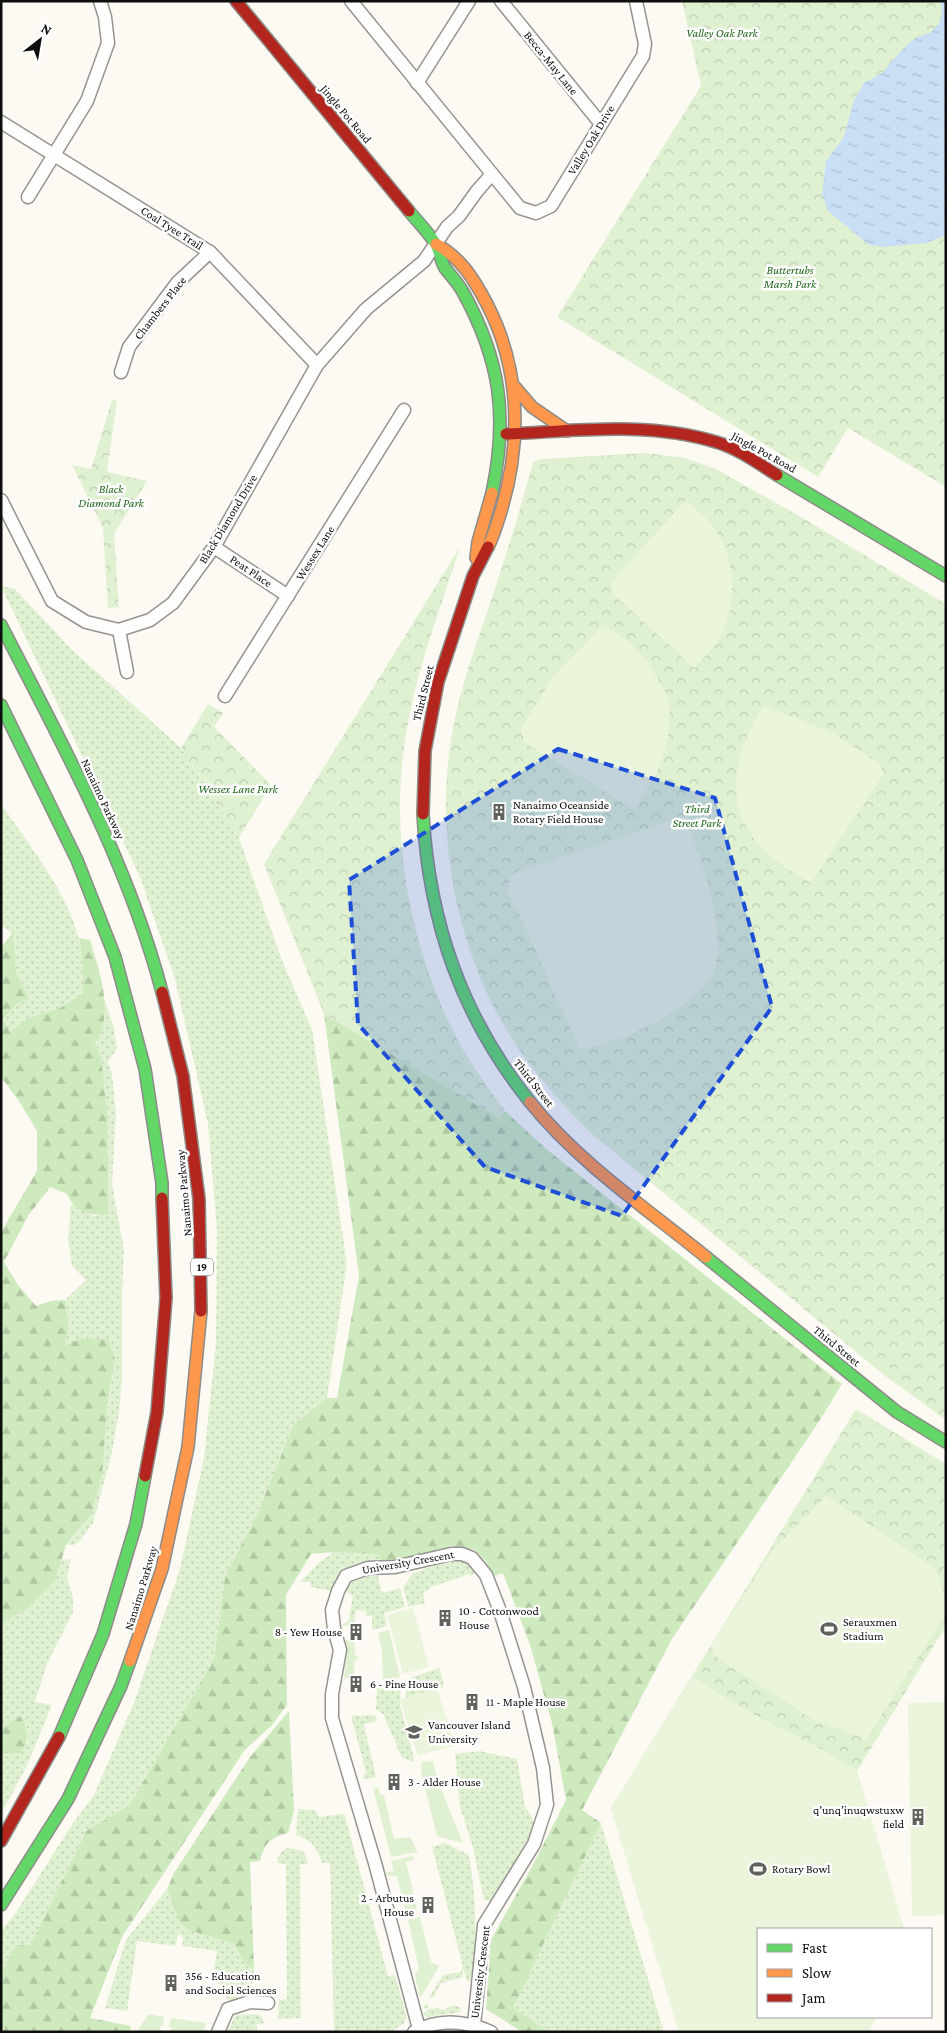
<svg xmlns="http://www.w3.org/2000/svg" width="947" height="2033" font-family="'Crimson Pro',serif">
  <defs>
    <pattern id="grass-dots" width="8" height="8" patternUnits="userSpaceOnUse" patternTransform="scale(1.25)"><rect width="8" height="8" fill="#e0f1d2"/><path d="M2 2h.1M6 6h.1" fill="none" stroke="#bfcdb3" stroke-width="1.8" stroke-linecap="round"/></pattern>
    <pattern id="forest-firs" width="22" height="20" patternUnits="userSpaceOnUse" patternTransform="scale(1.25)"><rect width="22" height="20" fill="#cfeabf"/><path d="M5 1l3.5 6h-7zM16 11l3.5 6h-7z" fill="#b1c8a3"/></pattern>
    <pattern id="park-crowns" width="20" height="18" patternUnits="userSpaceOnUse" patternTransform="scale(1.25)"><rect width="20" height="18" fill="#e0f1d2"/><path d="M2 6a3 3 0 1 1 6 0M12 15a3 3 0 1 1 6 0" fill="none" stroke="#bfcdb3"/></pattern>
    <pattern id="water-ripples" width="26" height="14" patternUnits="userSpaceOnUse" patternTransform="scale(1.25)"><rect width="26" height="14" fill="#c8dff6"/><path d="M2 4q2-2 4 0t4 0M15 11q2-2 4 0t4 0" fill="none" stroke="#abbed2"/></pattern>
  </defs>
  <rect width="100%" height="100%" fill="#fcfaf2"/>
  <!-- grass -->
  <g fill="url(#grass-dots)">
    <polygon points="1,586 15,589 71,649 181,748 239,838 283,963 312,1029 347,1264 327,1398 294,1424 258,1512 225,1577 214,1659 130,1806 86,1831 31,1944 16,1946 1,1973 1,1931 15,1914 73,1823 94,1795 135,1700 180,1569 204,1458 216,1343 217,1230 208,1124 175,979 140,877"/>
    <path d="M1,803C33,853 76,899 83,961C84,971 83,981 83,991L62,1007L27,1019L10,1033L3,1021L16,1004L29,999L16,971L13,933L1,926Z"/>
    <polygon points="104,998 114,1028 117,1049 108,1062 112,1074 116,1114 112,1184 124,1250 122,1292 122,1379 119,1412 111,1457 93,1523 80,1541 74,1545 67,1545 91,1515 115,1359 63,1346 69,1328 65,1300 86,1280 72,1266 68,1240 71,1204 94,1216 109,1213 107,1113 101,1057 95,1043 103,1026"/>
    <path d="M334,1552L380,1555L382,1562C354,1565 345,1568 330,1591L311,1587L310,1582H300L319,1563Z"/>
    <polygon points="71,1559 67,1577 73,1597 73,1612 47,1664 35,1702 52,1705 27,1765 1,1815 1,1755 2,1753 28,1743 28,1729 20,1716 1,1729 1,1624 27,1609 55,1581 62,1560"/>
    <polygon points="451,1560 468,1563 476,1573 471,1576 469,1574 429,1588 429,1590 423,1592 425,1603 408,1607 403,1588 413,1573"/>
    <polygon points="368,1576 378,1576 382,1593 400,1588 405,1607 384,1613 387,1626 372,1630 372,1616 366,1616 366,1611 356,1610 354,1626 342,1626 349,1619 353,1596 346,1591 351,1583"/>
    <polygon points="440,1668 444,1687 405,1698 407,1679"/>
    <polygon points="401,1682 400,1705 415,1762 402,1758 383,1714 376,1709 377,1687"/>
    <polygon points="375,1715 377,1721 364,1724 376,1777 364,1779 363,1776 366,1772 351,1716"/>
    <polygon points="480,1751 517,1759 525,1807 532,1817 534,1828 493,1900 490,1902 484,1899 472,1844 460,1807 455,1754"/>
    <path d="M298,1809L315,1810L319,1817L343,1814L345,1816L388,1976L395,1975L407,2018L404,2023L391,2032H334L330,1863H322C317,1848 312,1840 296,1835Z"/>
    <polygon points="601,1823 664,2032 549,2032 513,2008"/>
    <path d="M445,1843L469,1855C476,1897 477,1937 474,1978L468,1982L463,1969L462,1977L441,1983L433,1998L430,1997L426,2004L429,2006L426,2009L423,2008L441,1978L443,1975L460,1972L463,1967L432,1847Z"/>
    <path d="M287,1848L301,1850L305,1854L308,1864H300L301,2018L278,2019L279,2000L287,1999L286,1864L277,1863C277,1856 281,1851 287,1848Z"/>
    <polygon points="167,1889 180,1923 192,1931 234,1944 245,1964 254,1968 254,1982 232,2002 225,1996 226,1990 213,1977 217,1951 182,1946 183,1937 180,1934 177,1936 176,1946 137,1941 127,2011 105,2008 126,1940"/>
    <polygon points="455,2005 460,2008 461,2012 427,2017 422,2014 431,2008 434,2009 435,2007 442,2010"/>
    <polygon points="257,2014 261,2016 264,2023 257,2024 257,2032 227,2032 236,2015"/>
  </g>
  <!-- forest -->
  <g fill="url(#forest-firs)">
    <path d="M13,932L16,971L29,999L16,1004L3,1020L10,1032L27,1019L62,1007L83,992V962L79,938L90,940C98,967 109,997 103,1025C102,1031 98,1038 95,1043L101,1057L107,1113L109,1214C91,1217 74,1212 67,1194L50,1187L28,1216L4,1262L18,1285L36,1306L51,1301L65,1300L69,1328L64,1346L80,1339H108L115,1359L107,1408L102,1475L91,1515L66,1545L55,1581L27,1609L1,1624V1232L37,1171V1131L19,1101L1,1077V948Z"/>
    <polygon points="324,1014 500,1118 505,1111 545,1148 842,1384 820,1420 672,1639 582,1810 601,1823 513,2008 549,2032 522,2032 486,2009 491,1940 536,1859 566,1800 552,1723 530,1645 503,1573 495,1576 486,1562 475,1550 451,1546 420,1556 382,1562 379,1555 335,1552 311,1554 286,1595 287,1705 272,1725 244,1751 122,1937 90,2018 131,2026 130,2032 1,2032 1,1973 16,1946 31,1944 86,1831 130,1805 214,1659 225,1577 258,1512 294,1424 327,1398 337,1398 359,1276"/>
    <path d="M289,1711L294,1811L288,1833C269,1839 266,1841 260,1861L250,1862L254,1968L245,1964L234,1944L192,1931L180,1923L167,1889L174,1873L250,1757Z"/>
    <path d="M20,1716C30,1732 31,1738 20,1753H3L1,1755V1729Z"/>
  </g>
  <!-- park -->
  <g fill="url(#park-crowns)">
    <polygon points="682,1 946,1 946,487 848,428 818,477 557,317 701,86"/>
    <polygon points="112,400 117,401 107,472 147,481 114,534 119,607 108,608 103,528 72,465 91,469"/>
    <path d="M646,453L685,458L716,469L808,521L946,604V1420L884,1375L592,1134C565,1107 540,1080 518,1048C456,956 432,832 454,723C462,684 475,647 488,610C504,561 520,512 533,462L541,459Z"/>
    <path d="M460,547C442,604 420,660 409,718C387,823 407,939 455,1035C469,1062 487,1086 505,1111L500,1119L324,1014L264,864Z"/>
    <polygon points="208,704 223,713 214,727 271,785 239,838 181,748"/>
    <polygon points="856,1409 946,1464 946,1626 857,1771 904,1929 758,1929 758,2017 679,2032 611,1808"/>
  </g>
  <!-- garden -->
  <g fill="#e0f1d2">
    <polygon points="389,1630 400,1677 383,1682 382,1652 378,1633"/>
    <polygon points="344,1640 354,1640 355,1655 358,1656 358,1660 355,1660 354,1678 344,1678 347,1651"/>
    <polygon points="433,1761 437,1779 463,1843 437,1836 421,1771 422,1762"/>
    <polygon points="378,1787 380,1795 384,1795 394,1839 410,1837 418,1852 391,1857 373,1788"/>
    <polygon points="413,1856 414,1860 406,1862 417,1909 406,1913 397,1876 388,1876 385,1873 394,1871 391,1861"/>
    <polygon points="420,1917 431,1962 439,1966 421,1997 419,1995 415,1975 419,1969 408,1920"/>
    <polygon points="149,2014 164,2017 163,2026 160,2026 161,2032 139,2032 139,2028"/>
    <polygon points="171,2018 206,2023 204,2032 169,2032 172,2028 169,2027"/>
  </g>
  <!-- pitch -->
  <g fill="#ebf5db">
    <path d="M686,500C694,507 702,514 709,521C737,552 740,611 715,645C709,653 701,660 694,668L613,594L612,581Z"/>
    <polygon points="603,625 627,640 646,660 665,691 670,707 668,735 661,764 635,810 524,742 521,729 553,677"/>
    <path d="M763,706L831,732L881,765L883,775L811,883C795,873 778,864 764,850C720,806 735,753 763,706Z"/>
    <path d="M686,816C700,860 724,917 716,964C710,997 645,1030 616,1040C604,1044 592,1047 580,1050L517,909C508,898 506,891 510,877L518,871Z"/>
    <polygon points="826,1496 936,1569 946,1602 946,1613 866,1739 814,1720 715,1656 711,1645 774,1549"/>
    <polygon points="413,1608 429,1667 403,1674 387,1615"/>
    <polygon points="692,1677 753,1714 825,1751 857,1771 904,1929 758,1929 758,2017 877,2017 868,2032 679,2032 611,1808"/>
    <polygon points="437,1688 455,1745 418,1756 400,1700"/>
    <polygon points="946,1702 946,1915 912,1916 908,1703"/>
  </g>
  <!-- water -->
  <polygon fill="url(#water-ripples)" points="941,1 946,1 946,235 927,243 882,247 869,245 828,211 822,194 826,161 844,137 854,100 864,83 882,73 905,47 917,37 930,33 939,24 942,13"/>
  <g fill="none" stroke-linecap="round" stroke-linejoin="round">
    <!-- street casing -->
    <g stroke="#959491" stroke-width="15">
      <g id="street">
        <polyline points="351,1 520,208 536,213 551,206 643,56 645,44 636,1"/>
        <polyline points="501,1 601,124"/>
        <polyline points="417,83 469,1"/>
        <polyline points="1,122 210,252 317,365"/>
        <polyline points="28,197 87,101 108,43 105,17 100,1"/>
        <polyline points="121,372 129,347 177,283 210,252"/>
        <polyline points="1,500 52,601 86,622 119,630 150,620 173,603 214,547 317,365 366,309 424,261 447,227 459,216 477,191 492,174"/>
        <polyline points="214,547 288,596"/>
        <polyline points="119,630 127,672"/>
        <polyline points="225,696 404,410"/>
        <polyline points="419,2029 375,1863 332,1718 332,1694 340,1650 334,1629 332,1610 338,1591 346,1576 368,1568 395,1567 451,1554 462,1554 472,1558 486,1575 500,1611 524,1687 543,1768 547,1805 534,1844 484,1925 474,2025"/>
        <polyline points="218,2032 228,2009 250,2002 268,2003"/>
        <path d="M414,2032C439,2018 466,2021 491,2032"/>
      </g>
    </g>
    <!-- fast casing -->
    <g stroke="#8c8b87" stroke-width="14">
      <g id="fast">
        <path d="M409,211C417,221 428,232 435,243C440,250 440,260 445,268C451,276 458,283 463,292C501,361 508,417 492,493"/>
        <polyline points="777,475 946,576"/>
        <path d="M1,625C62,744 128,862 162,992"/>
        <polyline points="1,705 77,860 115,957 145,1069 162,1183 162,1198"/>
        <path d="M423,814C429,923 462,1017 530,1102"/>
        <polyline points="706,1257 897,1412 946,1442"/>
        <polyline points="59,1737 103,1634 136,1524 145,1476"/>
        <polyline points="1,1905 68,1799 121,1686 130,1661"/>
      </g>
    </g>
    <!-- slow casing -->
    <g stroke="#8c8b87" stroke-width="14">
      <g id="slow">
        <path d="M436,244C461,258 474,279 487,304C520,368 522,439 502,508C498,521 494,535 488,547"/>
        <polyline points="515,387 532,407 567,431"/>
        <polyline points="476,558 478,542 492,493"/>
        <path d="M530,1102C578,1162 646,1208 706,1257"/>
        <polyline points="130,1661 162,1569 188,1447 201,1311"/>
      </g>
    </g>
    <!-- jam casing -->
    <g stroke="#8c8b87" stroke-width="14">
      <g id="jam">
        <polyline points="236,1 409,211"/>
        <path d="M506,434C576,431 648,421 716,442C737,448 758,463 777,475"/>
        <polyline points="423,814 425,751 438,682 473,576 488,547"/>
        <polyline points="162,992 183,1076 199,1199 201,1311"/>
        <polyline points="145,1476 157,1412 166,1298 162,1198"/>
        <polyline points="1,1841 59,1737"/>
      </g>
    </g>
    <!-- street -->
    <use href="#street" stroke="#fffefd" stroke-width="12"/>
    <!-- fast -->
    <use href="#fast" stroke="#63d668" stroke-width="11"/>
    <!-- slow -->
    <use href="#slow" stroke="#ff974d" stroke-width="11"/>
    <!-- jam -->
    <use href="#jam" stroke="#b3261e" stroke-width="11"/>
  </g>
  <!-- marked area -->
  <path fill="#1d4ed8" fill-opacity="0.2" stroke="#1d4ed8" stroke-width="4" stroke-dasharray="10 6" stroke-linejoin="round" d="M558,749L715,798L772,1007L622,1216L485,1167L358,1024L349,880Z"/>
  <!-- icons -->
  <defs>
    <g id="building-bare" transform="scale(1.35)"><path d="M-4-6H4V6H1V3H-1V6H-4ZM-2.5-4.3h1.7v1.8h-1.7ZM.8-4.3h1.7v1.8H.8ZM-2.5-1h1.7V.8h-1.7ZM.8-1h1.7V.8H.8Z" fill="#61615e" stroke="#fff" stroke-width="2.5" paint-order="stroke"/></g>
    <g id="stadium-bare" transform="scale(1.35)"><path d="M0-5a6.5 5 0 1 0 0 10a6.5 5 0 1 0 0-10ZM-3.5-1.8h7v3.6h-7Z" fill="#61615e" stroke="#fff" stroke-width="2.5" paint-order="stroke"/></g>
    <g id="university-bare" transform="scale(1.35)"><path d="M0-5L7-2L0 1L-7-2ZM-4 1L0 2.5L4 1V4Q0 6-4 4Z" fill="#61615e" stroke="#fff" stroke-width="2.5" paint-order="stroke"/></g>
  </defs>
  <g fill-rule="evenodd">
    <use href="#building-bare" x="499" y="812"/>
    <use href="#building-bare" x="445" y="1618"/>
    <use href="#stadium-bare" x="829" y="1629"/>
    <use href="#building-bare" x="356" y="1632"/>
    <use href="#building-bare" x="356" y="1684"/>
    <use href="#building-bare" x="472" y="1702"/>
    <use href="#university-bare" x="414" y="1732"/>
    <use href="#building-bare" x="394" y="1782"/>
    <use href="#building-bare" x="918" y="1817"/>
    <use href="#stadium-bare" x="758" y="1869"/>
    <use href="#building-bare" x="428" y="1905"/>
    <use href="#building-bare" x="171" y="1983"/>
  </g>
  <g text-anchor="middle" stroke-width="5" stroke-linejoin="round" paint-order="stroke">
    <!-- shield labels -->
    <rect fill="#fff" stroke="#565656" stroke-width="1" x="191" y="1258.5" width="22" height="17" rx="4"/>
    <g font-size="11" font-weight="bold" fill="#0e0e0e">
      <text x="202" y="1271">19</text>
    </g>
    <!-- park labels -->
    <g font-size="12" font-style="italic" fill="#20671c" stroke="#fff">
      <text x="722" y="37">Valley Oak Park</text>
      <text x="790" y="274">Buttertubs<tspan x="790" dy="14">Marsh Park</tspan></text>
      <text x="111" y="493">Black<tspan x="111" dy="14">Diamond Park</tspan></text>
      <text x="238" y="793">Wessex Lane Park</text>
      <text x="697" y="813">Third<tspan x="697" dy="14">Street Park</tspan></text>
    </g>
    <!-- street labels -->
    <g font-size="12" fill="#0e0e0e" stroke="#fff">
      <text transform="translate(551 63) rotate(51)" y="4">Becca-May Lane</text>
      <text transform="translate(346 114) rotate(50)" y="4">Jingle Pot Road</text>
      <text transform="translate(591 140) rotate(-59)" y="4">Valley Oak Drive</text>
      <text transform="translate(172 228) rotate(32)" y="4">Coal Tyee Trail</text>
      <text transform="translate(160 308) rotate(-52)" y="4">Chambers Place</text>
      <text transform="translate(764 452) rotate(29)" y="4">Jingle Pot Road</text>
      <text transform="translate(228 519) rotate(-59)" y="4">Black Diamond Drive</text>
      <text transform="translate(315 553) rotate(-58)" y="4">Wessex Lane</text>
      <text transform="translate(251 571) rotate(34)" y="4">Peat Place</text>
      <text transform="translate(423 693) rotate(-76)" y="4">Third Street</text>
      <text transform="translate(103 799) rotate(65)" y="4">Nanaimo Parkway</text>
      <text transform="translate(534 1083) rotate(52)" y="4">Third Street</text>
      <text transform="translate(184 1193) rotate(-95)" y="4">Nanaimo Parkway</text>
      <text transform="translate(837 1346) rotate(39)" y="4">Third Street</text>
      <text transform="translate(408 1562) rotate(-10)" y="4">University Crescent</text>
      <text transform="translate(141 1588) rotate(-73)" y="4">Nanaimo Parkway</text>
      <text transform="translate(480 1972) rotate(-83)" y="4">University Crescent</text>
    </g>
    <!-- poi labels -->
    <g font-size="12" fill="#0e0e0e" stroke="#fff" text-anchor="start">
      <text x="513" y="809">Nanaimo Oceanside<tspan x="513" dy="14">Rotary Field House</tspan></text>
      <text x="459" y="1615">10 - Cottonwood<tspan x="459" dy="14">House</tspan></text>
      <text x="843" y="1626">Serauxmen<tspan x="843" dy="14">Stadium</tspan></text>
      <text x="342" y="1636" text-anchor="end">8 - Yew House</text>
      <text x="370" y="1688">6 - Pine House</text>
      <text x="486" y="1706">11 - Maple House</text>
      <text x="428" y="1729">Vancouver Island<tspan x="428" dy="14">University</tspan></text>
      <text x="408" y="1786">3 - Alder House</text>
      <text x="904" y="1814" text-anchor="end">q’unq’inuqwstuxw<tspan x="904" dy="14">field</tspan></text>
      <text x="772" y="1873">Rotary Bowl</text>
      <text x="414" y="1902" text-anchor="end">2 - Arbutus<tspan x="414" dy="14">House</tspan></text>
      <text x="185" y="1980">356 - Education<tspan x="185" dy="14">and Social Sciences</tspan></text>
    </g>
  </g>
  <!-- border -->
  <rect width="947" height="2033" fill="none" stroke="#0e0e0e" stroke-width="5"/>
  <!-- legend -->
  <rect x="757" y="1928" width="175" height="90" fill="#ffffff" stroke="#9f9f9f"/>
  <rect x="767" y="1944" width="25" height="8" fill="#63d668" stroke="#9f9f9f"/>
  <text x="802" y="1953" font-size="15" fill="#0e0e0e">Fast</text>
  <rect x="767" y="1969" width="25" height="8" fill="#ff974d" stroke="#9f9f9f"/>
  <text x="802" y="1978" font-size="15" fill="#0e0e0e">Slow</text>
  <rect x="767" y="1994" width="25" height="8" fill="#b3261e" stroke="#9f9f9f"/>
  <text x="802" y="2003" font-size="15" fill="#0e0e0e">Jam</text>
  <!-- north arrow -->
  <g transform="translate(40 40) rotate(31)" stroke="#ffffff" stroke-width="4" paint-order="stroke">
  <path d="M0-4L9 19L0 12L-9 19Z" fill="#0e0e0e"/>
  <text y="-8" font-size="14" font-weight="bold" text-anchor="middle" fill="#0e0e0e">N</text>
  </g>
</svg>
